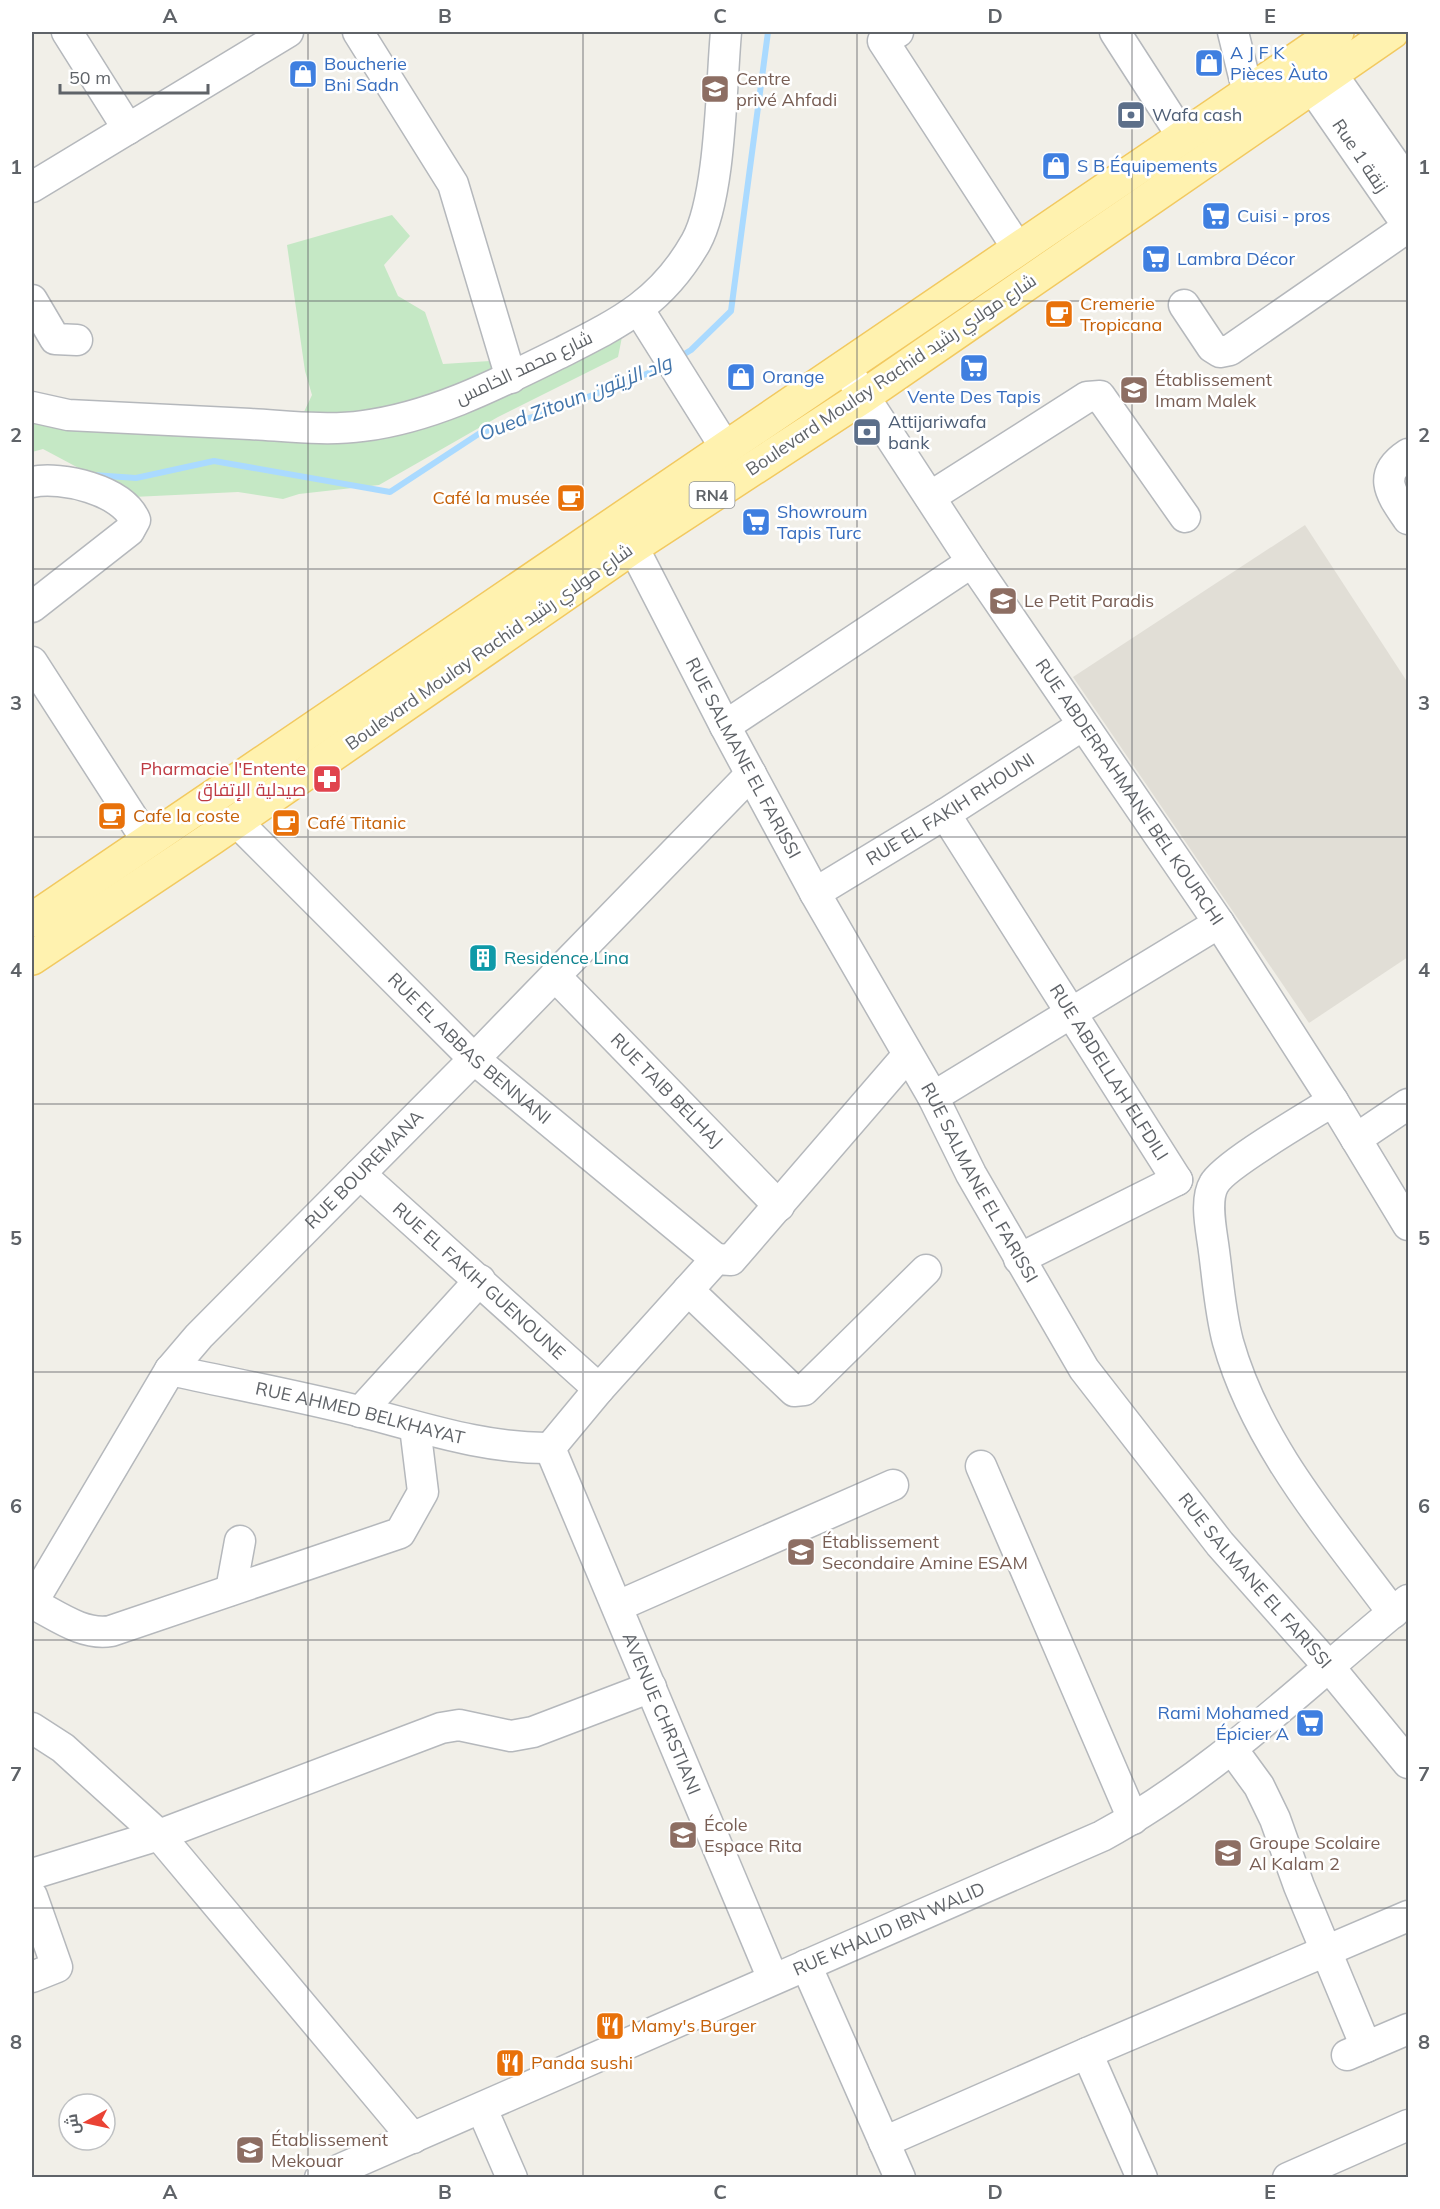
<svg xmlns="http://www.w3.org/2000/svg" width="1440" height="2209" font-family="Mulish,Cairo,sans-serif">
  <rect width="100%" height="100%" fill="#f1efe8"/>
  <!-- education -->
  <polygon fill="#e1ded6" points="1305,525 1408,683 1408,957 1309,1023 1073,677"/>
  <!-- green -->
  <polygon fill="#c5e8c5" points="392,215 410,236 384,265 398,296 425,312 443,364 490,361 525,377 614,330 622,337 618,357 498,417 379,485 299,494 283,499 238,492 133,497 43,449 32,452 32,416 293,435 312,395 305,371 287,245"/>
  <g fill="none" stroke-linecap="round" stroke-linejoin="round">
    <!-- stream -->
    <g stroke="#aadaff" stroke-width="6">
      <polyline points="678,358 691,350 731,311 768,32"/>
      <polyline points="93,475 136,478 214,461 390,492 480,433 552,411 664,367"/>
    </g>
    <!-- minor casing -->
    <g stroke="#b5b8bc" stroke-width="33">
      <g id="minor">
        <polyline points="67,32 128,129"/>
        <polyline points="358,32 453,184 511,378"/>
        <polyline points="898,32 883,41 1018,249"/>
        <polyline points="1115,32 1182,136"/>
        <polyline points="1233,32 1248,93"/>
        <polyline points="1331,73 1408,183"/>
        <polyline points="1311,86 1408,226"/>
        <polyline points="32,187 288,32"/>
        <polyline points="32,300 55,339 77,340"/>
        <polyline points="1184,305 1212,347 1220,352 1230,350 1408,227"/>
        <polyline points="639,310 725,447"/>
        <path id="s1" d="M850,375L972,562L1219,923L1333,1101L1408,1225"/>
        <path d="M32,407L68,415C129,418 189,421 250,424C287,426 326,431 363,426C434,417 499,383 562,352C621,322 662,302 696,242C721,196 721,86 726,32"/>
        <path d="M1408,454C1376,475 1391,494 1408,519"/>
        <path d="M32,482C62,476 122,490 135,520L129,531L32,607"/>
        <polyline points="930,497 1087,397 1100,396 1185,517"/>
        <path id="s2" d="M633,547L725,726L815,893L933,1097L971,1174L1084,1369L1220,1544L1330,1668L1408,1763"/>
        <polyline points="32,662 148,842"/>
        <polyline points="725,726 972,562"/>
        <path id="s3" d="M945,814L1177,1180"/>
        <path id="s4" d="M236,821L474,1059L716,1259"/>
        <path id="s5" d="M815,893L945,814L1083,725"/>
        <path id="s6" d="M555,976L779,1206"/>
        <polyline points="933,1097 1219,923"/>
        <path d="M1333,1101C1311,1115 1224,1165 1214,1184C1204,1201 1212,1233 1214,1251C1218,1281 1220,1312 1228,1342C1257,1445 1330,1528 1393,1613"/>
        <polyline points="1356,1139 1408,1104"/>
        <path id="s7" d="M360,1174L599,1389"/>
        <polyline points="1019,1259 1177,1180"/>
        <polyline points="688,1290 794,1391 804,1390 926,1270"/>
        <path id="s8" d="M170,1370C234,1384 299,1396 362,1412C424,1428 486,1449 550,1448"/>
        <polyline points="360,1412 480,1280"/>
        <path id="s9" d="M550,1448L773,1979"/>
        <polyline points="550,1448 599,1389 716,1259 731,1260 907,1056"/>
        <polyline points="981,1466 1133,1819"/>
        <polyline points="231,1590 240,1541"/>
        <path id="s10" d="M32,1603L170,1370L199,1336L474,1059L751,774"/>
        <path d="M32,1603C56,1615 83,1636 111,1631L400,1533L423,1492L415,1427"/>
        <polyline points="618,1606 893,1485"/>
        <polyline points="32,1728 63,1748 159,1835 413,2138"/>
        <polyline points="1232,1749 1259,1786 1275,1819 1299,1886 1366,2047"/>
        <polyline points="32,1874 159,1835 441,1728 459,1725 511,1736 533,1732 651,1687"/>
        <polyline points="32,1896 57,1967 32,1977"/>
        <polyline points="806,1965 900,2178"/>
        <polyline points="1087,2053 1142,2178"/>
        <polyline points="1347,2055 1408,2029"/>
        <polyline points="482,2109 512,2178"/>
        <polyline points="884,2142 1087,2053 1408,1916"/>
        <path id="s11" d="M320,2178L1102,1836C1216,1774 1308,1681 1408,1600"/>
        <polyline points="1288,2178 1408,2125"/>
      </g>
    </g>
    <!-- major casing -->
    <g stroke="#f2c960" stroke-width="36">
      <g id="major">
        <polyline points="32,920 1337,32"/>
        <polyline points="32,958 212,838 633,547 864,396 1392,32"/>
      </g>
    </g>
    <!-- minor -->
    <use href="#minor" stroke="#fff" stroke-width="30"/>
    <!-- major -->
    <use href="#major" stroke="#fff2af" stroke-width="33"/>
  </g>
  <!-- grid -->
  <path fill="none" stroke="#5f6368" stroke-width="1.5" stroke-opacity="0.55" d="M308,32V2178M583,32V2178M857,32V2178M1132,32V2178M32,301H1408M32,569H1408M32,837H1408M32,1104H1408M32,1372H1408M32,1640H1408M32,1908H1408"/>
  <!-- icons -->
  <defs>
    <g id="shop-square" transform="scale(1.5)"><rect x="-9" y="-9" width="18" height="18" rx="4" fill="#3f7fe0" stroke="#fff"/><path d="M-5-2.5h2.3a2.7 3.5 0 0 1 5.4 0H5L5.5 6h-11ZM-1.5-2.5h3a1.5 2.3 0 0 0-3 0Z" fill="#fff"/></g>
    <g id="school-square" transform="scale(1.5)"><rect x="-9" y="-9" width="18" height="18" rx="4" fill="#8d6e63" stroke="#fff"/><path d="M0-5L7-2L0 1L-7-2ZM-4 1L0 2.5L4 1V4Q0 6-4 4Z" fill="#fff"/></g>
    <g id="bank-square" transform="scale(1.5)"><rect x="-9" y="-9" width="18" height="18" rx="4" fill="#5c6f8a" stroke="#fff"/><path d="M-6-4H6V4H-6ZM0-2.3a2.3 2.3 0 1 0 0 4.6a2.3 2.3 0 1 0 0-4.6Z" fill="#fff"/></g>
    <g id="supermarket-square" transform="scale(1.5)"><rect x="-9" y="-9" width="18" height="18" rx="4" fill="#3f7fe0" stroke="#fff"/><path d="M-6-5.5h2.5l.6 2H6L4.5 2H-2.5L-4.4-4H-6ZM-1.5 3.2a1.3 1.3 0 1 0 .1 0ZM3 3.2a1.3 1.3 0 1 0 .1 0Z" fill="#fff"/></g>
    <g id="cafe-square" transform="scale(1.5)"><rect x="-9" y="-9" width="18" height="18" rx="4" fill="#e8710a" stroke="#fff"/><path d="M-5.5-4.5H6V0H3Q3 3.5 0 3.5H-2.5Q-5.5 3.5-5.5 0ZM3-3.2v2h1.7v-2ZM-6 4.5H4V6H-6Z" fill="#fff"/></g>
    <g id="pharmacy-square" transform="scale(1.5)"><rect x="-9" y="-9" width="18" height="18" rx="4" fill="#e0444e" stroke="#fff"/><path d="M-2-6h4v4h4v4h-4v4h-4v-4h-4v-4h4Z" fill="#fff"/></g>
    <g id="building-square" transform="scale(1.5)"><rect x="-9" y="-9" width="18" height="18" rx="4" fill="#0f9aa8" stroke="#fff"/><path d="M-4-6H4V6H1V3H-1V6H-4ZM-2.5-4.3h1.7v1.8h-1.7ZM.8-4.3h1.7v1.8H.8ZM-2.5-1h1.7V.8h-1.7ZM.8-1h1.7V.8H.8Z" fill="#fff"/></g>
    <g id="restaurant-square" transform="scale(1.5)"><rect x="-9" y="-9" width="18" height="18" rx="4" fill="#e8710a" stroke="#fff"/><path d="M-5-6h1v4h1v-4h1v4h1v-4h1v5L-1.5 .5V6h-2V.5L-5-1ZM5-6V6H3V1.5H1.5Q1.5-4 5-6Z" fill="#fff"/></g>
  </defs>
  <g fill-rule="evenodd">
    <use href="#shop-square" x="1209" y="63"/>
    <use href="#shop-square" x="303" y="74"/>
    <use href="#school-square" x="715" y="89"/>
    <use href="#bank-square" x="1131" y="115"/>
    <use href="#shop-square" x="1056" y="166"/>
    <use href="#supermarket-square" x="1216" y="216"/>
    <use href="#supermarket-square" x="1156" y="259"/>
    <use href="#cafe-square" x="1059" y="314"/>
    <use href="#supermarket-square" x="974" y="368"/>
    <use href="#shop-square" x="741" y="377"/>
    <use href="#school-square" x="1134" y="390"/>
    <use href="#bank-square" x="867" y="432"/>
    <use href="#cafe-square" x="571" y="498"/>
    <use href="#supermarket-square" x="756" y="522"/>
    <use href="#school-square" x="1003" y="601"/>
    <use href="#pharmacy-square" x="327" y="779"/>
    <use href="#cafe-square" x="112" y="816"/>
    <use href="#cafe-square" x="286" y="823"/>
    <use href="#building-square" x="483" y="958"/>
    <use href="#school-square" x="801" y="1552"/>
    <use href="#supermarket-square" x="1310" y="1723"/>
    <use href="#school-square" x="683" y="1835"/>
    <use href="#school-square" x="1228" y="1853"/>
    <use href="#restaurant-square" x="610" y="2026"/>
    <use href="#restaurant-square" x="510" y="2063"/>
    <use href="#school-square" x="250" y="2150"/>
  </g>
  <g text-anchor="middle" stroke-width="5" stroke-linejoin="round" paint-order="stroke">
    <!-- shield labels -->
    <rect fill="#fff" stroke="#8f9295" stroke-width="1.5" x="689.5" y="482" width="45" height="26" rx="4.5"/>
    <g font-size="16" font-weight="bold" fill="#5f6368">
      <text x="712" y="501">RN4</text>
    </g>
    <!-- shop labels -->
    <g font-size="18" fill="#366cbe" stroke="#fff" text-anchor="start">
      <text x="1230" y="59">A J F K<tspan x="1230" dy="21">Pièces Àuto</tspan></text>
      <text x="324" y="70">Boucherie<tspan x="324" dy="21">Bni Sadn</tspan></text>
      <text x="1077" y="172">S B Équipements</text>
      <text x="1237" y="222">Cuisi - pros</text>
      <text x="1177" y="265">Lambra Décor</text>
      <text x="762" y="383">Orange</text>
      <text x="974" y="403" text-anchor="middle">Vente Des Tapis</text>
      <text x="777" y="518">Showroum<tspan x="777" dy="21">Tapis Turc</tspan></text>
      <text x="1289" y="1719" text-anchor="end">Rami Mohamed<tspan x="1289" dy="21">Épicier A</tspan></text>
    </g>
    <!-- education labels -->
    <g font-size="18" fill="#785e54" stroke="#fff" text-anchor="start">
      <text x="736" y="85">Centre<tspan x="736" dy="21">privé Ahfadi</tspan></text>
      <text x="1155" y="386">Établissement<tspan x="1155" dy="21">Imam Malek</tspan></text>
      <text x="1024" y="607">Le Petit Paradis</text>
      <text x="822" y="1548">Établissement<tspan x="822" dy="21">Secondaire Amine ESAM</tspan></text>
      <text x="704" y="1831">École<tspan x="704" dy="21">Espace Rita</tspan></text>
      <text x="1249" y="1849">Groupe Scolaire<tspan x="1249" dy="21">Al Kalam 2</tspan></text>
      <text x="271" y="2146">Établissement<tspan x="271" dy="21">Mekouar</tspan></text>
    </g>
    <!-- service labels -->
    <g font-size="18" fill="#4e5e75" stroke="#fff" text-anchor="start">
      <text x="1152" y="121">Wafa cash</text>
      <text x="888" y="428">Attijariwafa<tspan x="888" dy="21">bank</tspan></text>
    </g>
    <!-- street labels -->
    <g font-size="18" fill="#5f6368" stroke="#fff">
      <text transform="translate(1360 156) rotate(56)" y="6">Rue 1 زنقة</text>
      <text transform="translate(524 368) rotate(-25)" y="6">شارع محمد الخامس</text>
      <text transform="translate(891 375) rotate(-34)" y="6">Boulevard Moulay Rachid شارع مولاي رشيد</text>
      <text transform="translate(489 647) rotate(-35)" y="6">Boulevard Moulay Rachid شارع مولاي رشيد</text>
      <text dy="6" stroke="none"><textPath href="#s2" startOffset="238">RUE SALMANE EL FARISSI</textPath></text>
      <text dy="6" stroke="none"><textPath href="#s1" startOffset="502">RUE ABDERRAHMANE BEL KOURCHI</textPath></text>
      <text dy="6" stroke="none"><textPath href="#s5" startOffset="159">RUE EL FAKIH RHOUNI</textPath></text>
      <text dy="6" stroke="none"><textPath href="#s4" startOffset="326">RUE EL ABBAS BENNANI</textPath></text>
      <text dy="6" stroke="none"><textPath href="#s3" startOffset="306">RUE ABDELLAH ELFDILI</textPath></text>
      <text dy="6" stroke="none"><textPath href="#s6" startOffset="160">RUE TAIB BELHAJ</textPath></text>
      <text dy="6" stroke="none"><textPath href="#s10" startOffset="550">RUE BOUREMANA</textPath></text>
      <text dy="6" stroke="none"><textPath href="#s2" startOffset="724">RUE SALMANE EL FARISSI</textPath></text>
      <text dy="6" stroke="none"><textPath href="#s7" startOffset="160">RUE EL FAKIH GUENOUNE</textPath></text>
      <text dy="6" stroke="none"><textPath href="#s8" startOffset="195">RUE AHMED BELKHAYAT</textPath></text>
      <text dy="6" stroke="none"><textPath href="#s2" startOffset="1210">RUE SALMANE EL FARISSI</textPath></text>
      <text dy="6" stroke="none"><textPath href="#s9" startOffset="288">AVENUE CHRSTIANI</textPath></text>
      <text dy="6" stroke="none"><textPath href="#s11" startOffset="621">RUE KHALID IBN WALID</textPath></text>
    </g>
    <!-- food labels -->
    <g font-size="18" fill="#c56008" stroke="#fff" text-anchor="start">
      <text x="1080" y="310">Cremerie<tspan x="1080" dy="21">Tropicana</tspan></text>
      <text x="550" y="504" text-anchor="end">Café la musée</text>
      <text x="133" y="822">Cafe la coste</text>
      <text x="307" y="829">Café Titanic</text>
      <text x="631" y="2032">Mamy's Burger</text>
      <text x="531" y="2069">Panda sushi</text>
    </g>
    <!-- health labels -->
    <g font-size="18" fill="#be3a42" stroke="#fff" text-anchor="end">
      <text x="306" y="775">Pharmacie l'Entente<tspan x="306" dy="21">صيدلية الإتفاق</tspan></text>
    </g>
    <!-- culture labels -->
    <g font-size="18" fill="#0d838f" stroke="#fff" text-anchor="start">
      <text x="504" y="964">Residence Lina</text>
    </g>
    <!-- water labels -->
    <g font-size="20" font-style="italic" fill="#4174aa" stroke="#fff">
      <text transform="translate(575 398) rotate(-21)" y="7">Oued Zitoun واد الزيتون</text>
    </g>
  </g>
  <!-- border -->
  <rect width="1440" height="2209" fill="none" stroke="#ffffff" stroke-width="66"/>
  <!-- north arrow -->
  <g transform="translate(87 2122) rotate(262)"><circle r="28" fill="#ffffff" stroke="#bfc1c3" stroke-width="1.5"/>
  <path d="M0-4.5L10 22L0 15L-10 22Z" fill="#ea4335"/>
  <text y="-9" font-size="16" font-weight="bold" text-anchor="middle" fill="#5f6368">ش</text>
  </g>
  <!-- scale -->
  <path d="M60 84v9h148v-9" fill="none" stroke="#5f6368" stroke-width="3"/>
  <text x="69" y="84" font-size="18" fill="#5f6368" stroke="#ffffff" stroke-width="4.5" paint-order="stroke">50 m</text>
  <rect x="33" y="33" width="1374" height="2143" fill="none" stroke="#5f6368" stroke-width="2"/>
  <g font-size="20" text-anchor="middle" font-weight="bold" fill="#5f6368">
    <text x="170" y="23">A</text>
    <text x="445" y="23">B</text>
    <text x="720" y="23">C</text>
    <text x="995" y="23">D</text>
    <text x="1270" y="23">E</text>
    <text x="16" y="174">1</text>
    <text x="1424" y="174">1</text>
    <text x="16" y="442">2</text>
    <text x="1424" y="442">2</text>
    <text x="16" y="710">3</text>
    <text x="1424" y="710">3</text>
    <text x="16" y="977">4</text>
    <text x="1424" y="977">4</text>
    <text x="16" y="1245">5</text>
    <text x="1424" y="1245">5</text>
    <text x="16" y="1513">6</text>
    <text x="1424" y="1513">6</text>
    <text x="16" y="1781">7</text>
    <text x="1424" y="1781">7</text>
    <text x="16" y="2049">8</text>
    <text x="1424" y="2049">8</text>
    <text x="170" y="2199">A</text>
    <text x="445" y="2199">B</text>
    <text x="720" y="2199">C</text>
    <text x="995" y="2199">D</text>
    <text x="1270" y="2199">E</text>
  </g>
</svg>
